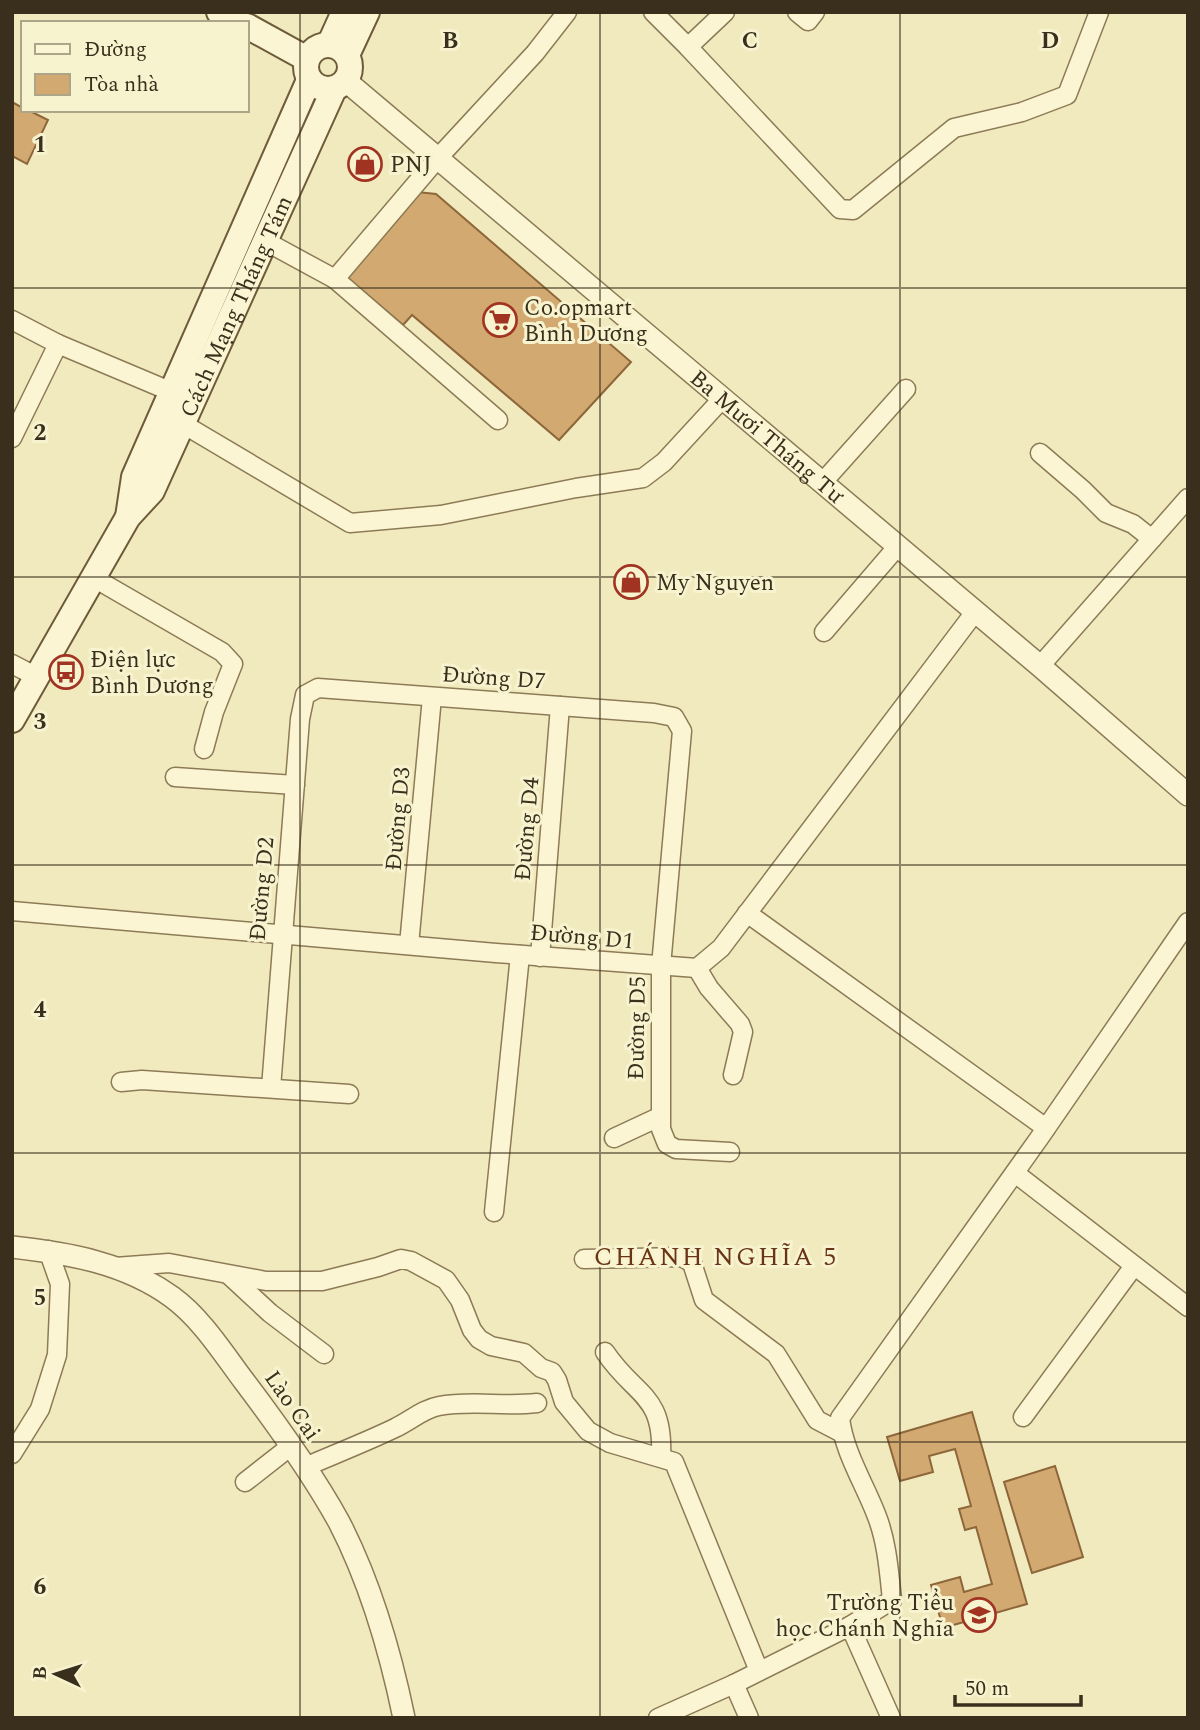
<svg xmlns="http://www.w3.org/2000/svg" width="1200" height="1730" font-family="Spectral,serif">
  <rect width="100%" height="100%" fill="#f2eabf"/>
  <!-- building -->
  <g fill="#d3a972" stroke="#8d673a" stroke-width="2">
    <polygon points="12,102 23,108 23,110 28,110 48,120 27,164 12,156"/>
    <polygon points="417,192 436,194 631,362 559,440 412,315 403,325 345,276"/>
    <polygon points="972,1412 1027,1604 943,1628 931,1585 960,1577 964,1592 992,1584 976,1527 965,1530 959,1509 971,1506 955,1449 929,1456 933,1472 900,1481 887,1437"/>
    <polygon points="1055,1466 1083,1557 1032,1573 1004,1482"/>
  </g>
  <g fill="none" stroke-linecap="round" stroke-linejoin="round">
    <!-- minor casing -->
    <g stroke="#8c7b56" stroke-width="21">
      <g id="minor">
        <polyline points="653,12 688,47 840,209 853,210 954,128 1022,112 1067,95 1099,12"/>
        <polyline points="797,12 808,21 815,12"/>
        <polyline points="688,47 725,12"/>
        <polyline points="265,241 335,279 437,159 535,53 567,12"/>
        <polyline points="335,279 498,420"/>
        <polyline points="12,320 58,344 172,392"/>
        <polyline points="183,424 350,523 441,515 576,488 643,478 664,462 722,399"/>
        <polyline points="12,438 58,344"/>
        <polyline points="1040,453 1083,490 1106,513 1133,524 1152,539"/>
        <polyline points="822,483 906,389"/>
        <polyline points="94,578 222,652 233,664 214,712 204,749"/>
        <polyline points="824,632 897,547"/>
        <polyline points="12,664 37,677"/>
        <polyline points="1040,666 1188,498"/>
        <polyline points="175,777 295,785"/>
        <polyline points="12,911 496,953 697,968 721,948 975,612"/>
        <polyline points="747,913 1046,1128"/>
        <polyline points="409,945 432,697"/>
        <polyline points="540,957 560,706"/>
        <polyline points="697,968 709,988 740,1024 743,1032 733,1075"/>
        <polyline points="121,1082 142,1080 349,1094"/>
        <polyline points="271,1088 300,719 305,695 318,688 654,713 674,717 682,731 661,966 661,1129 667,1144 676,1149 730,1152"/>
        <polyline points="614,1138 659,1117"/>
        <polyline points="1015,1173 1188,1307"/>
        <polyline points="494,1212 520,955"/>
        <polyline points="584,1259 682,1257 692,1263 704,1300 776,1354 817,1420 842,1433"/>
        <polyline points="115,1267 169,1263 266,1281 322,1281 378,1267 401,1259 411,1261 446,1280 460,1300 472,1330 479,1339 491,1346 524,1353 541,1368 552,1372 557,1380 564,1402 588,1431 610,1443 674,1462 759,1671"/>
        <polyline points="229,1275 270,1313 324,1354"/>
        <path d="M605,1352C635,1397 664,1393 661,1457"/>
        <polyline points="1023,1417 1134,1266"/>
        <polyline points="12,1454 40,1409 57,1355 60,1284 48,1250"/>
        <path d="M305,1467C335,1454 366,1442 395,1428C410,1421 423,1409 439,1406C471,1400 504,1407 537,1403"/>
        <polyline points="245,1482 291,1446"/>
        <path d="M850,1626L892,1600C889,1572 887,1541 876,1514C864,1483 844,1452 840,1418L1040,1137L1188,922"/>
        <polyline points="734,1684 850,1626 891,1718"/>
        <polyline points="658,1718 734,1684 749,1718"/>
      </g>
    </g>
    <!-- tertiary casing -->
    <g stroke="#8c7b56" stroke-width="24">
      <g id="tertiary">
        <path id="s1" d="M346,81L1040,666L1188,795"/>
        <path d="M12,1247C68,1253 125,1263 172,1297C201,1318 223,1353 244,1381C278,1426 312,1473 339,1522C371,1584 390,1650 404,1718"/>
      </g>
    </g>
    <!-- secondary casing -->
    <g stroke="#6e5b39" stroke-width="28">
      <g id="secondary">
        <polyline points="219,12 240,23"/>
        <polyline points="247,26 307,59"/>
        <circle cx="328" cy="67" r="22"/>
        <polyline points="329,45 344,12"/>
        <polyline points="347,55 367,12"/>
        <polyline points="128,517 134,477 309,80"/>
        <path id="s2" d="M12,720L128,517L152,491L334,89"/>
      </g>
    </g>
    <!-- minor -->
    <use href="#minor" stroke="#fcf5d3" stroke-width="18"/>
    <!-- tertiary -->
    <use href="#tertiary" stroke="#fcf5d3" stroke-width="21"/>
    <!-- secondary -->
    <use href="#secondary" stroke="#fcf5d3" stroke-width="24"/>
  </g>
  <!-- grid -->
  <path fill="none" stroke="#3a2f1c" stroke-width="2" stroke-opacity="0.55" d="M300,12V1718M600,12V1718M900,12V1718M12,288H1188M12,577H1188M12,865H1188M12,1153H1188M12,1442H1188"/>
  <!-- icons -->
  <defs>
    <g id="shop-ring" transform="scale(1.75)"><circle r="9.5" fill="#f8f3cf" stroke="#a03321" stroke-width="1.5"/><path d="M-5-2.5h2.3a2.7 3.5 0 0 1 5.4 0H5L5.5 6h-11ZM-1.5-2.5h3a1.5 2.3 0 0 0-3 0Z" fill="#a03321"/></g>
    <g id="supermarket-ring" transform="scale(1.75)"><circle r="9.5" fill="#f8f3cf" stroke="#a03321" stroke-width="1.5"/><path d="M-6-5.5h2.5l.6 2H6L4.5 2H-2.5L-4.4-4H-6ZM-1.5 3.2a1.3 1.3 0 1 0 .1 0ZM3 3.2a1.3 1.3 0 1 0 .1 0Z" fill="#a03321"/></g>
    <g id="bus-ring" transform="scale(1.75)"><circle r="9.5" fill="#f8f3cf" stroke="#a03321" stroke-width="1.5"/><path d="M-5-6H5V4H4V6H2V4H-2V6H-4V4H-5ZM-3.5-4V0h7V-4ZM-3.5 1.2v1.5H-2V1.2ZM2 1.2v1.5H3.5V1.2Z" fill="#a03321"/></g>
    <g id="school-ring" transform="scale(1.75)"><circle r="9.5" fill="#f8f3cf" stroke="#a03321" stroke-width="1.5"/><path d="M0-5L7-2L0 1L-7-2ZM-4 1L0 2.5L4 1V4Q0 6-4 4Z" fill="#a03321"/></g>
  </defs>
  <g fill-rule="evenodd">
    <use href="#shop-ring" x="365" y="164"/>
    <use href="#supermarket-ring" x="500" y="320"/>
    <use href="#shop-ring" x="631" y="582"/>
    <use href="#bus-ring" x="66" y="672"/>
    <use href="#school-ring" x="979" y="1615"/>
  </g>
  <g text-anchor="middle" stroke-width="6" stroke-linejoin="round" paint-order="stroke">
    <!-- poi labels -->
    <g font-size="23" fill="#3a2f1c" stroke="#f8f3cf" text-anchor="start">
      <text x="390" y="172">PNJ</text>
      <text x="524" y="315">Co.opmart<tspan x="524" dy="26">Bình Dương</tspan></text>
      <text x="656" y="590">My Nguyen</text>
      <text x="90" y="667">Điện lực<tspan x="90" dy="26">Bình Dương</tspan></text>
      <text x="954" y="1610" text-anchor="end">Trường Tiểu<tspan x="954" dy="26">học Chánh Nghĩa</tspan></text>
    </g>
    <!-- street labels -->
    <g font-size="23" fill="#3a2f1c" stroke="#f8f3cf">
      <text dy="8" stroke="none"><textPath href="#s2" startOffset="472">Cách Mạng Tháng Tám</textPath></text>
      <text dy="8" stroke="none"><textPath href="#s1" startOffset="551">Ba Mươi Tháng Tư</textPath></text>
      <text transform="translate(494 677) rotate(4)" y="8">Đường D7</text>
      <text transform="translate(397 819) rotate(-85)" y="8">Đường D3</text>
      <text transform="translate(526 829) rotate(-85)" y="8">Đường D4</text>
      <text transform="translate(261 889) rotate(-85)" y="8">Đường D2</text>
      <text transform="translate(582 936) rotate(5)" y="8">Đường D1</text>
      <text transform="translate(636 1028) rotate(-89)" y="8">Đường D5</text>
      <text transform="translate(293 1405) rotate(55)" y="8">Lào Cai</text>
    </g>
    <!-- quarter labels -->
    <g font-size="26" letter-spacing="2" fill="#6a3517" stroke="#f8f3cf">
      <text x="716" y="1265">CHÁNH NGHĨA 5</text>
    </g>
  </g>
  <g font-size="23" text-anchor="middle" font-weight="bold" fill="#3a2f1c" stroke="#f8f3cf" stroke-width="6" stroke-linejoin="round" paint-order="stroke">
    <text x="450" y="48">B</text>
    <text x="750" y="48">C</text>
    <text x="1050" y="48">D</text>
    <text x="40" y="152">1</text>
    <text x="40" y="440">2</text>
    <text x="40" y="729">3</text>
    <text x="40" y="1017">4</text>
    <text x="40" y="1305">5</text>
    <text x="40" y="1594">6</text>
  </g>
  <!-- border -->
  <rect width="1200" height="1730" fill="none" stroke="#3a2f1c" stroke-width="28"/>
  <!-- legend -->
  <rect x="21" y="21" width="228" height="91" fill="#f8f3cf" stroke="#aca587" stroke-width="2"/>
  <rect x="35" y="44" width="35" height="10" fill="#fcf5d3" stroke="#aca587" stroke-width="2"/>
  <text x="84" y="56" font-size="21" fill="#3a2f1c">Đường</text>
  <rect x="35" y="74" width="35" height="21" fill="#d3a972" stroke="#aca587" stroke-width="2"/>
  <text x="84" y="91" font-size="21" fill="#3a2f1c">Tòa nhà</text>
  <!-- north arrow -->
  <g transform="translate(56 1674) rotate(274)" stroke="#f8f3cf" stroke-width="5" paint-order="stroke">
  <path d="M0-5L12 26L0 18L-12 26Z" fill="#3a2f1c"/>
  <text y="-10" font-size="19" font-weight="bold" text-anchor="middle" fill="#3a2f1c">B</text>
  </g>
  <!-- scale -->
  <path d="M955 1695v10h126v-10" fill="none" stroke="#3a2f1c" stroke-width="3.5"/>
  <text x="965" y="1695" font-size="21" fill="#3a2f1c" stroke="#f8f3cf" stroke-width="5" paint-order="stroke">50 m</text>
</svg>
